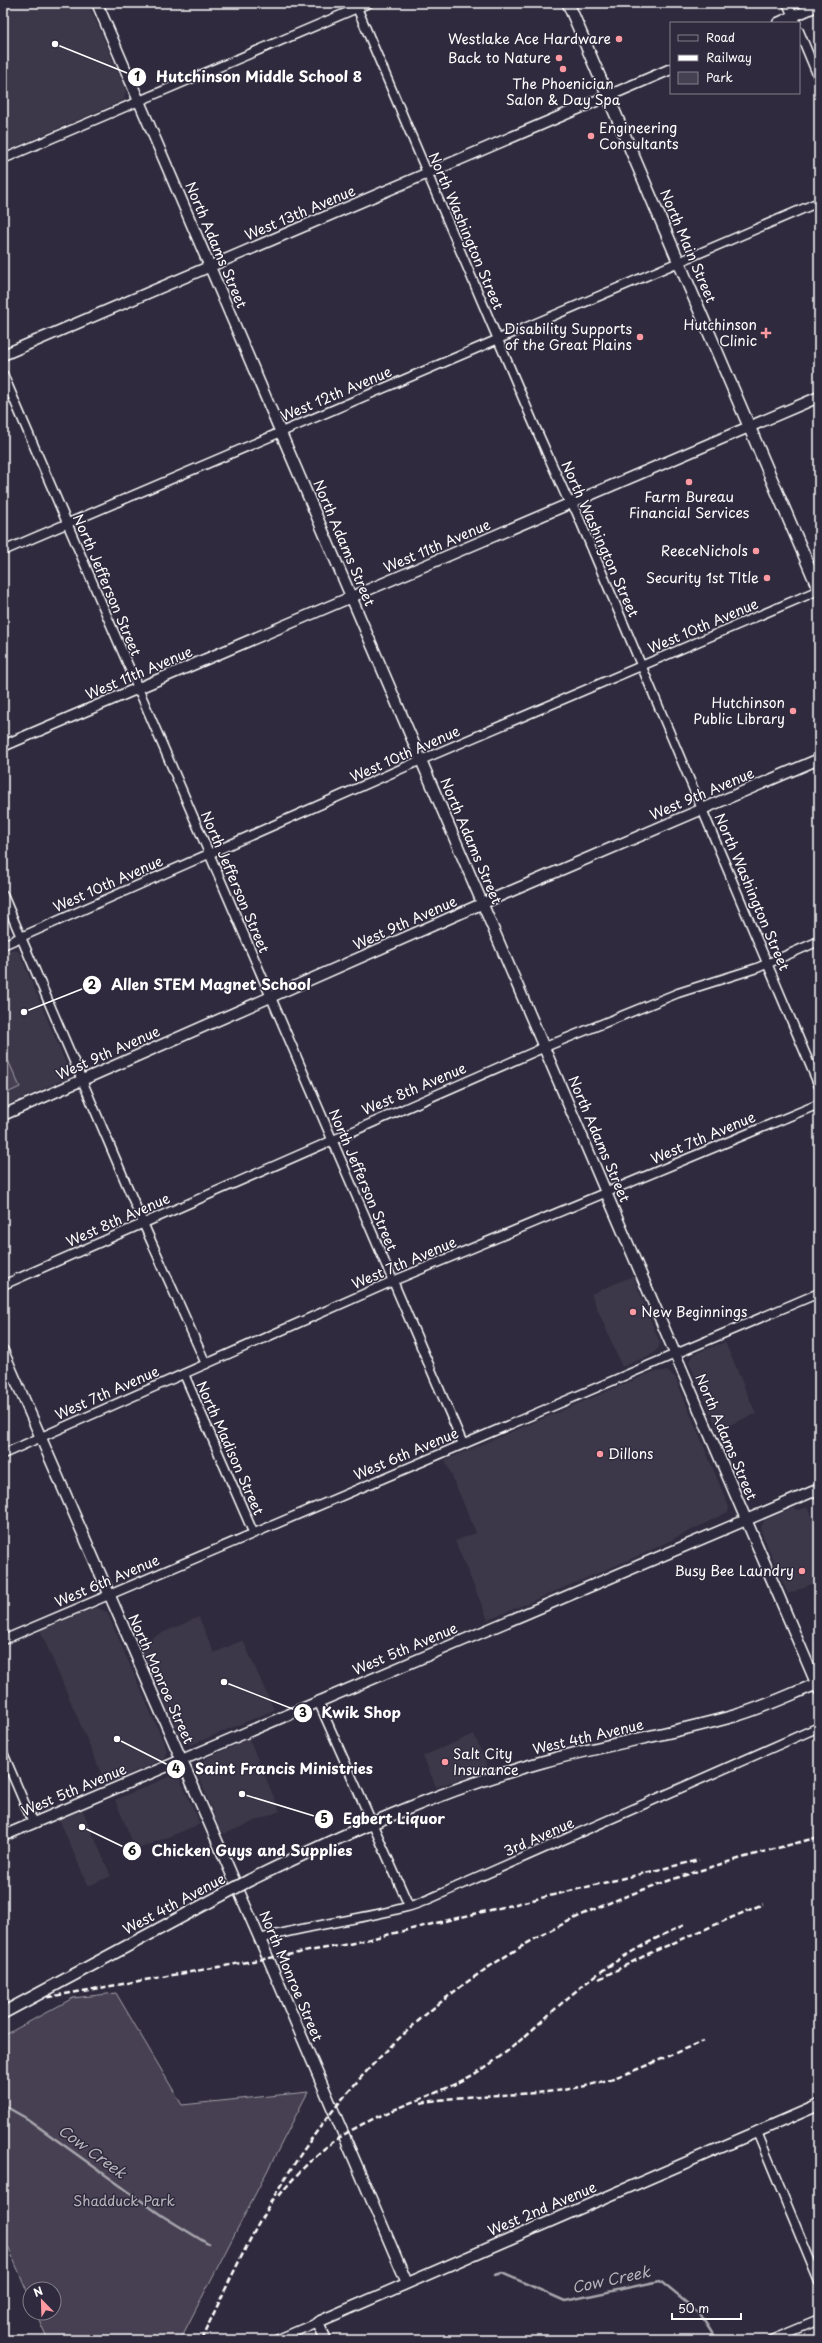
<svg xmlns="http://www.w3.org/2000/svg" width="822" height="2343" font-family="'Playpen Sans',sans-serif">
  <rect width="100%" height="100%" fill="#2f2a3d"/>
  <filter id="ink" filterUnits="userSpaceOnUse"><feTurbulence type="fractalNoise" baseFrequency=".025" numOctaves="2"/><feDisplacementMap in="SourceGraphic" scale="8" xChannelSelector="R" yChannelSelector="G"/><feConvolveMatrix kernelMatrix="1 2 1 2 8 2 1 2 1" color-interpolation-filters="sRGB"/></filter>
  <g filter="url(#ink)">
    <!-- built -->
    <g fill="#3c3749">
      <polygon points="3,3 88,3 126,90 124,100 3,152"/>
      <polygon points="14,949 19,952 70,1073 67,1078 3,1107 3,953"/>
      <polygon points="633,1276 660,1343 659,1347 653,1354 622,1367 591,1294"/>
      <polygon points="725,1342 756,1414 717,1430 689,1362 694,1354"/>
      <polygon points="667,1371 675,1377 729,1507 728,1512 643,1554 488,1620 455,1541 476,1533 445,1460 653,1372"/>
      <polygon points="807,1507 819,1533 819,1581 788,1594 761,1531 762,1525 765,1520 794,1508 799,1510"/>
      <polygon points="98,1608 107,1612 167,1750 164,1759 106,1784 40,1630 89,1609"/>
      <polygon points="199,1617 214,1653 243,1640 274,1710 191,1745 181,1738 139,1643"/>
      <polygon points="474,1734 489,1770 436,1787 423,1756"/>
      <polygon points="249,1739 280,1811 224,1834 220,1830 195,1767 207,1758"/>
      <polygon points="175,1774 180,1779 200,1824 136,1850 115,1800"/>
      <polygon points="82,1809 111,1876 88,1886 59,1819"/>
    </g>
    <!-- green -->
    <g fill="#464152" stroke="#a2a0a8">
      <polygon points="3,1049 20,1087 3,1095"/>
      <polygon points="116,1993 182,2105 308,2092 180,2340 48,2340 36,2313 54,2313 54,2289 30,2289 30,2298 3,2235 3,2036 73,1998"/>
    </g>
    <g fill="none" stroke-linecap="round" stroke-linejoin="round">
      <!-- stream -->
      <g stroke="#a7a6ad" stroke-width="2.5">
        <polyline points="3,2105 26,2118 161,2215 208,2244"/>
        <polyline points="495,2275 502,2273 565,2301 660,2281 699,2313 714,2336"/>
      </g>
      <!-- minor casing -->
      <g stroke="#fff" stroke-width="11">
        <g id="minor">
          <polyline points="355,3 533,422 566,496 576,511 819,1086"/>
          <polyline points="787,3 796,23"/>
          <polyline points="799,31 819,79"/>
          <polyline points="3,159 369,3"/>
          <polyline points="3,374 463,1444"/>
          <polyline points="3,551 819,202"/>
          <polyline points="3,895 143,1223 206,1364"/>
          <polyline points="3,945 421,760 819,590"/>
          <polyline points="3,1285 545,1047 678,993 757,968 819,941"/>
          <polyline points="184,1374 253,1532"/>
          <polyline points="3,1454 393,1281 819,1104"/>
          <polyline points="3,1640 819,1293"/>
          <polyline points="318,1701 409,1906"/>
          <polyline points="3,1753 33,1823"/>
          <path d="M260,1939C308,1925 359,1920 407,1907C425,1902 444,1892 461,1885L819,1727"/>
          <polyline points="757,2132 819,2282"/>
          <polyline points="276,2340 318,2322"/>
          <polyline points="771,2340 819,2320"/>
        </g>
      </g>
      <!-- tertiary casing -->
      <g stroke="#fff" stroke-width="13">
        <g id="tertiary">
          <polyline points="97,3 819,1690"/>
          <polyline points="778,23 819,5"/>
          <polyline points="3,355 671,69"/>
          <polyline points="3,746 819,397"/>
          <polyline points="3,1115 495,898 819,759"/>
          <polyline points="3,1351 269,1960 407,2283"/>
          <polyline points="3,1836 819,1489"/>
          <polyline points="326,2340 318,2322 819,2105"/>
        </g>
      </g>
      <!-- secondary casing -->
      <g stroke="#fff" stroke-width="14">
        <g id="secondary">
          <polyline points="568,3 819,590"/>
          <path d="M250,1880C344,1834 441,1790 542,1762C606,1744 671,1734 734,1716C763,1708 791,1694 819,1683"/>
          <polyline points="196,1909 222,1895"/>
        </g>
      </g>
      <!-- minor -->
      <use href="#minor" stroke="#2f2a3d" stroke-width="8"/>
      <!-- tertiary -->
      <use href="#tertiary" stroke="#2f2a3d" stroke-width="10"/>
      <!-- secondary -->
      <use href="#secondary" stroke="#2f2a3d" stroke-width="11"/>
      <!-- rail -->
      <g stroke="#fff" stroke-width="2.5" stroke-dasharray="6 3" stroke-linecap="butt">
        <polyline points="599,1979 648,1954 763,1904"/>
        <polyline points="3,2005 349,1944 699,1860"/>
        <path d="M421,2103C470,2093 520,2097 569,2089C616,2082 660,2059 703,2041"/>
        <path d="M279,2196C297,2173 320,2149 345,2134C389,2107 441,2096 484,2068C521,2044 551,2010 586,1983C616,1959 649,1941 684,1925"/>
        <path d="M201,2340C227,2286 252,2231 284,2180C364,2051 478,1955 619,1899C684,1873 751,1855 819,1837"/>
      </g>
      <!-- secondary-bridge casing -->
      <g stroke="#fff" stroke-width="14" stroke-linecap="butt">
        <g id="secondary-bridge">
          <polyline points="222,1895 250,1880"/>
          <polyline points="3,2013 196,1909"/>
        </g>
      </g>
      <!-- secondary-bridge -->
      <use href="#secondary-bridge" stroke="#2f2a3d" stroke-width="11"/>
    </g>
  </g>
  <!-- markers -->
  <g fill="#ff9aa2" stroke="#2f2a3d" stroke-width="1.5">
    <circle cx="619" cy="39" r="4"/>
    <circle cx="559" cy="58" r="4"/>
    <circle cx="563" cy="69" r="4"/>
    <circle cx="591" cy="136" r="4"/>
    <path d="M764 327h4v4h4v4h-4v4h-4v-4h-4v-4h4z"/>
    <circle cx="640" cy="337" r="4"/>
    <circle cx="689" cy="482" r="4"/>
    <circle cx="756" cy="551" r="4"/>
    <circle cx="767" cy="578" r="4"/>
    <circle cx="793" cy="711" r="4"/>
    <circle cx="633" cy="1312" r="4"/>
    <circle cx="600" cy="1454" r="4"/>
    <circle cx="802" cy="1571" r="4"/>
    <circle cx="445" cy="1762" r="4"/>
  </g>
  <g text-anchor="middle" stroke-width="3" stroke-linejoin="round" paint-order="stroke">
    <!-- poi labels -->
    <g font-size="14" fill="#fff" stroke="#2f2a3d" text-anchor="end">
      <text x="611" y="44">Westlake Ace Hardware</text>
      <text x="551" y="63">Back to Nature</text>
      <text x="563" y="89" text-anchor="middle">The Phoenician<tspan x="563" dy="16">Salon &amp; Day Spa</tspan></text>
      <text x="599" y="133" text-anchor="start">Engineering<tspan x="599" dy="16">Consultants</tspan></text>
      <text x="757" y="330">Hutchinson<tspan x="757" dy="16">Clinic</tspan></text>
      <text x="632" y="334">Disability Supports<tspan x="632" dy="16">of the Great Plains</tspan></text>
      <text x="689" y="502" text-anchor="middle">Farm Bureau<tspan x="689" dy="16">Financial Services</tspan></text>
      <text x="748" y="556">ReeceNichols</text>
      <text x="759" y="583">Security 1st TItle</text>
      <text x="785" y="708">Hutchinson<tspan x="785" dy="16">Public Library</tspan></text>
      <text x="641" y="1317" text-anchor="start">New Beginnings</text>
      <text x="608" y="1459" text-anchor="start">Dillons</text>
      <text x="794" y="1576">Busy Bee Laundry</text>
      <text x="453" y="1759" text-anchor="start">Salt City<tspan x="453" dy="16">Insurance</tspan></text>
    </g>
    <!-- street labels -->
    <g font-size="14" fill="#fff" stroke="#2f2a3d">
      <text transform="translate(300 213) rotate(-23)" y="5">West 13th Avenue</text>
      <text transform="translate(466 231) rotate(67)" y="5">North Washington Street</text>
      <text transform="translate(216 245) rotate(67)" y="5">North Adams Street</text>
      <text transform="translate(688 246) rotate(67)" y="5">North Main Street</text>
      <text transform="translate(336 394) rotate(-23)" y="5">West 12th Avenue</text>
      <text transform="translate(600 539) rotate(66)" y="5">North Washington Street</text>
      <text transform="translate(344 543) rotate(67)" y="5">North Adams Street</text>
      <text transform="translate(437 546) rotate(-23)" y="5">West 11th Avenue</text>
      <text transform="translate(107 585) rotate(67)" y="5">North Jefferson Street</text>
      <text transform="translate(703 626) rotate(-23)" y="5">West 10th Avenue</text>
      <text transform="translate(139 673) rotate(-23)" y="5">West 11th Avenue</text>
      <text transform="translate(405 754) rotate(-24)" y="5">West 10th Avenue</text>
      <text transform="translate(702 794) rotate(-23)" y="5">West 9th Avenue</text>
      <text transform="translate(471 841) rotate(67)" y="5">North Adams Street</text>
      <text transform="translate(235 882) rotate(67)" y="5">North Jefferson Street</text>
      <text transform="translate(108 884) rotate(-24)" y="5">West 10th Avenue</text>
      <text transform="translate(752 892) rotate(67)" y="5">North Washington Street</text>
      <text transform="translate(405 923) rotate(-24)" y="5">West 9th Avenue</text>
      <text transform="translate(108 1053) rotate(-24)" y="5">West 9th Avenue</text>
      <text transform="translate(414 1089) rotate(-23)" y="5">West 8th Avenue</text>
      <text transform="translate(703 1138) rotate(-23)" y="5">West 7th Avenue</text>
      <text transform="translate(599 1139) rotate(67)" y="5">North Adams Street</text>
      <text transform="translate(363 1180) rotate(67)" y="5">North Jefferson Street</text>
      <text transform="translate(118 1220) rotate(-24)" y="5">West 8th Avenue</text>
      <text transform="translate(404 1263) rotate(-23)" y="5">West 7th Avenue</text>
      <text transform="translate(107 1393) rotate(-24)" y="5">West 7th Avenue</text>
      <text transform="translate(726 1437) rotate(67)" y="5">North Adams Street</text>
      <text transform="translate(230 1448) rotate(66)" y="5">North Madison Street</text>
      <text transform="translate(406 1454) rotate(-23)" y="5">West 6th Avenue</text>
      <text transform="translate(107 1581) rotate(-23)" y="5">West 6th Avenue</text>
      <text transform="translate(405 1649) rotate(-23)" y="5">West 5th Avenue</text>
      <text transform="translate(161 1679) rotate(66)" y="5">North Monroe Street</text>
      <text transform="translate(588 1737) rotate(-13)" y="5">West 4th Avenue</text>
      <text transform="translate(74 1790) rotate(-23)" y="5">West 5th Avenue</text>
      <text transform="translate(539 1837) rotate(-24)" y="5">3rd Avenue</text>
      <text transform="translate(174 1904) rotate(-28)" y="5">West 4th Avenue</text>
      <text transform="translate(291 1976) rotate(67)" y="5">North Monroe Street</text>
      <text transform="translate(542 2209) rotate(-23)" y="5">West 2nd Avenue</text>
    </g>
    <!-- park labels -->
    <g font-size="14" fill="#b5b3ba" stroke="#2f2a3d">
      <text x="124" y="2206">Shadduck Park</text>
    </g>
    <!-- water labels -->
    <g font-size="15" font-style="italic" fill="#b6b4bb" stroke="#2f2a3d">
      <text transform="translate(92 2152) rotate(36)" y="5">Cow Creek</text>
      <text transform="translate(611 2280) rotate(-12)" y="5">Cow Creek</text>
    </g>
  </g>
  <!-- callouts -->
  <path fill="none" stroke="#fff" stroke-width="1.5" d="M55 44L137 77M24 1012L92 985M224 1682L303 1713M117 1739L176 1769M242 1794L324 1819M82 1827L132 1851"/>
  <g fill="#fff" stroke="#2f2a3d" stroke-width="1.5">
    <circle cx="55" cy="44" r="4"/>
    <circle cx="24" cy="1012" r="4"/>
    <circle cx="224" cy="1682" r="4"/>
    <circle cx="117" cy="1739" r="4"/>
    <circle cx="242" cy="1794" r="4"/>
    <circle cx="82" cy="1827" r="4"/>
    <circle cx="137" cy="77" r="10"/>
    <circle cx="92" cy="985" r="10"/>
    <circle cx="303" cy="1713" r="10"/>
    <circle cx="176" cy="1769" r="10"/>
    <circle cx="324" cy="1819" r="10"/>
    <circle cx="132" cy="1851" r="10"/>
  </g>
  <g font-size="12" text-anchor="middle" font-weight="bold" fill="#111">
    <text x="137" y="81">1</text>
    <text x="92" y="989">2</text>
    <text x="303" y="1717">3</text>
    <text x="176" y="1773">4</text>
    <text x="324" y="1823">5</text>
    <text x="132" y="1855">6</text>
  </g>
  <g font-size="15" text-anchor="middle" font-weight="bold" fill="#fff" stroke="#2f2a3d" stroke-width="3" stroke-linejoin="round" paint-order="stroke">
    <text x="259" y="82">Hutchinson Middle School 8</text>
    <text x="211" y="990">Allen STEM Magnet School</text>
    <text x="361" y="1718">Kwik Shop</text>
    <text x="284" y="1774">Saint Francis Ministries</text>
    <text x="394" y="1824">Egbert Liquor</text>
    <text x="252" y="1856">Chicken Guys and Supplies</text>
  </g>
  <!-- margin -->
  <rect width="822" height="2343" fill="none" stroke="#2f2a3d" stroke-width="16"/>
  <rect x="8" y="8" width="806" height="2327" fill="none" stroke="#fff" stroke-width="1.5" filter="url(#ink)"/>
  <!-- legend -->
  <rect x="670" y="22" width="130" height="72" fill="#2f2a3d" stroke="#827f8b"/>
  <rect x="678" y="35" width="20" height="6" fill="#2f2a3d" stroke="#827f8b"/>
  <text x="706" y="42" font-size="12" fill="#ffffff">Road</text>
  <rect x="678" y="55" width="20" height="6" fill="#ffffff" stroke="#827f8b"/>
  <text x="706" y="62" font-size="12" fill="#ffffff">Railway</text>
  <rect x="678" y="72" width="20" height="12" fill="#464152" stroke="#827f8b"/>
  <text x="706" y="82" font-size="12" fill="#ffffff">Park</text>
  <!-- north arrow -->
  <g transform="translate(42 2301) rotate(337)"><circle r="19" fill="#2f2a3d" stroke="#827f8b"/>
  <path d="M0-3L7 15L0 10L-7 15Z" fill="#ff9aa2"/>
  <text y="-6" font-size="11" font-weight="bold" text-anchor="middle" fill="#ffffff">N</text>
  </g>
  <!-- scale -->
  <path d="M672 2313v6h69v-6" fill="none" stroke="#ffffff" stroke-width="2"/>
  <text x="678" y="2313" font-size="12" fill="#ffffff" stroke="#2f2a3d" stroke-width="3" paint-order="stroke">50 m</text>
</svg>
